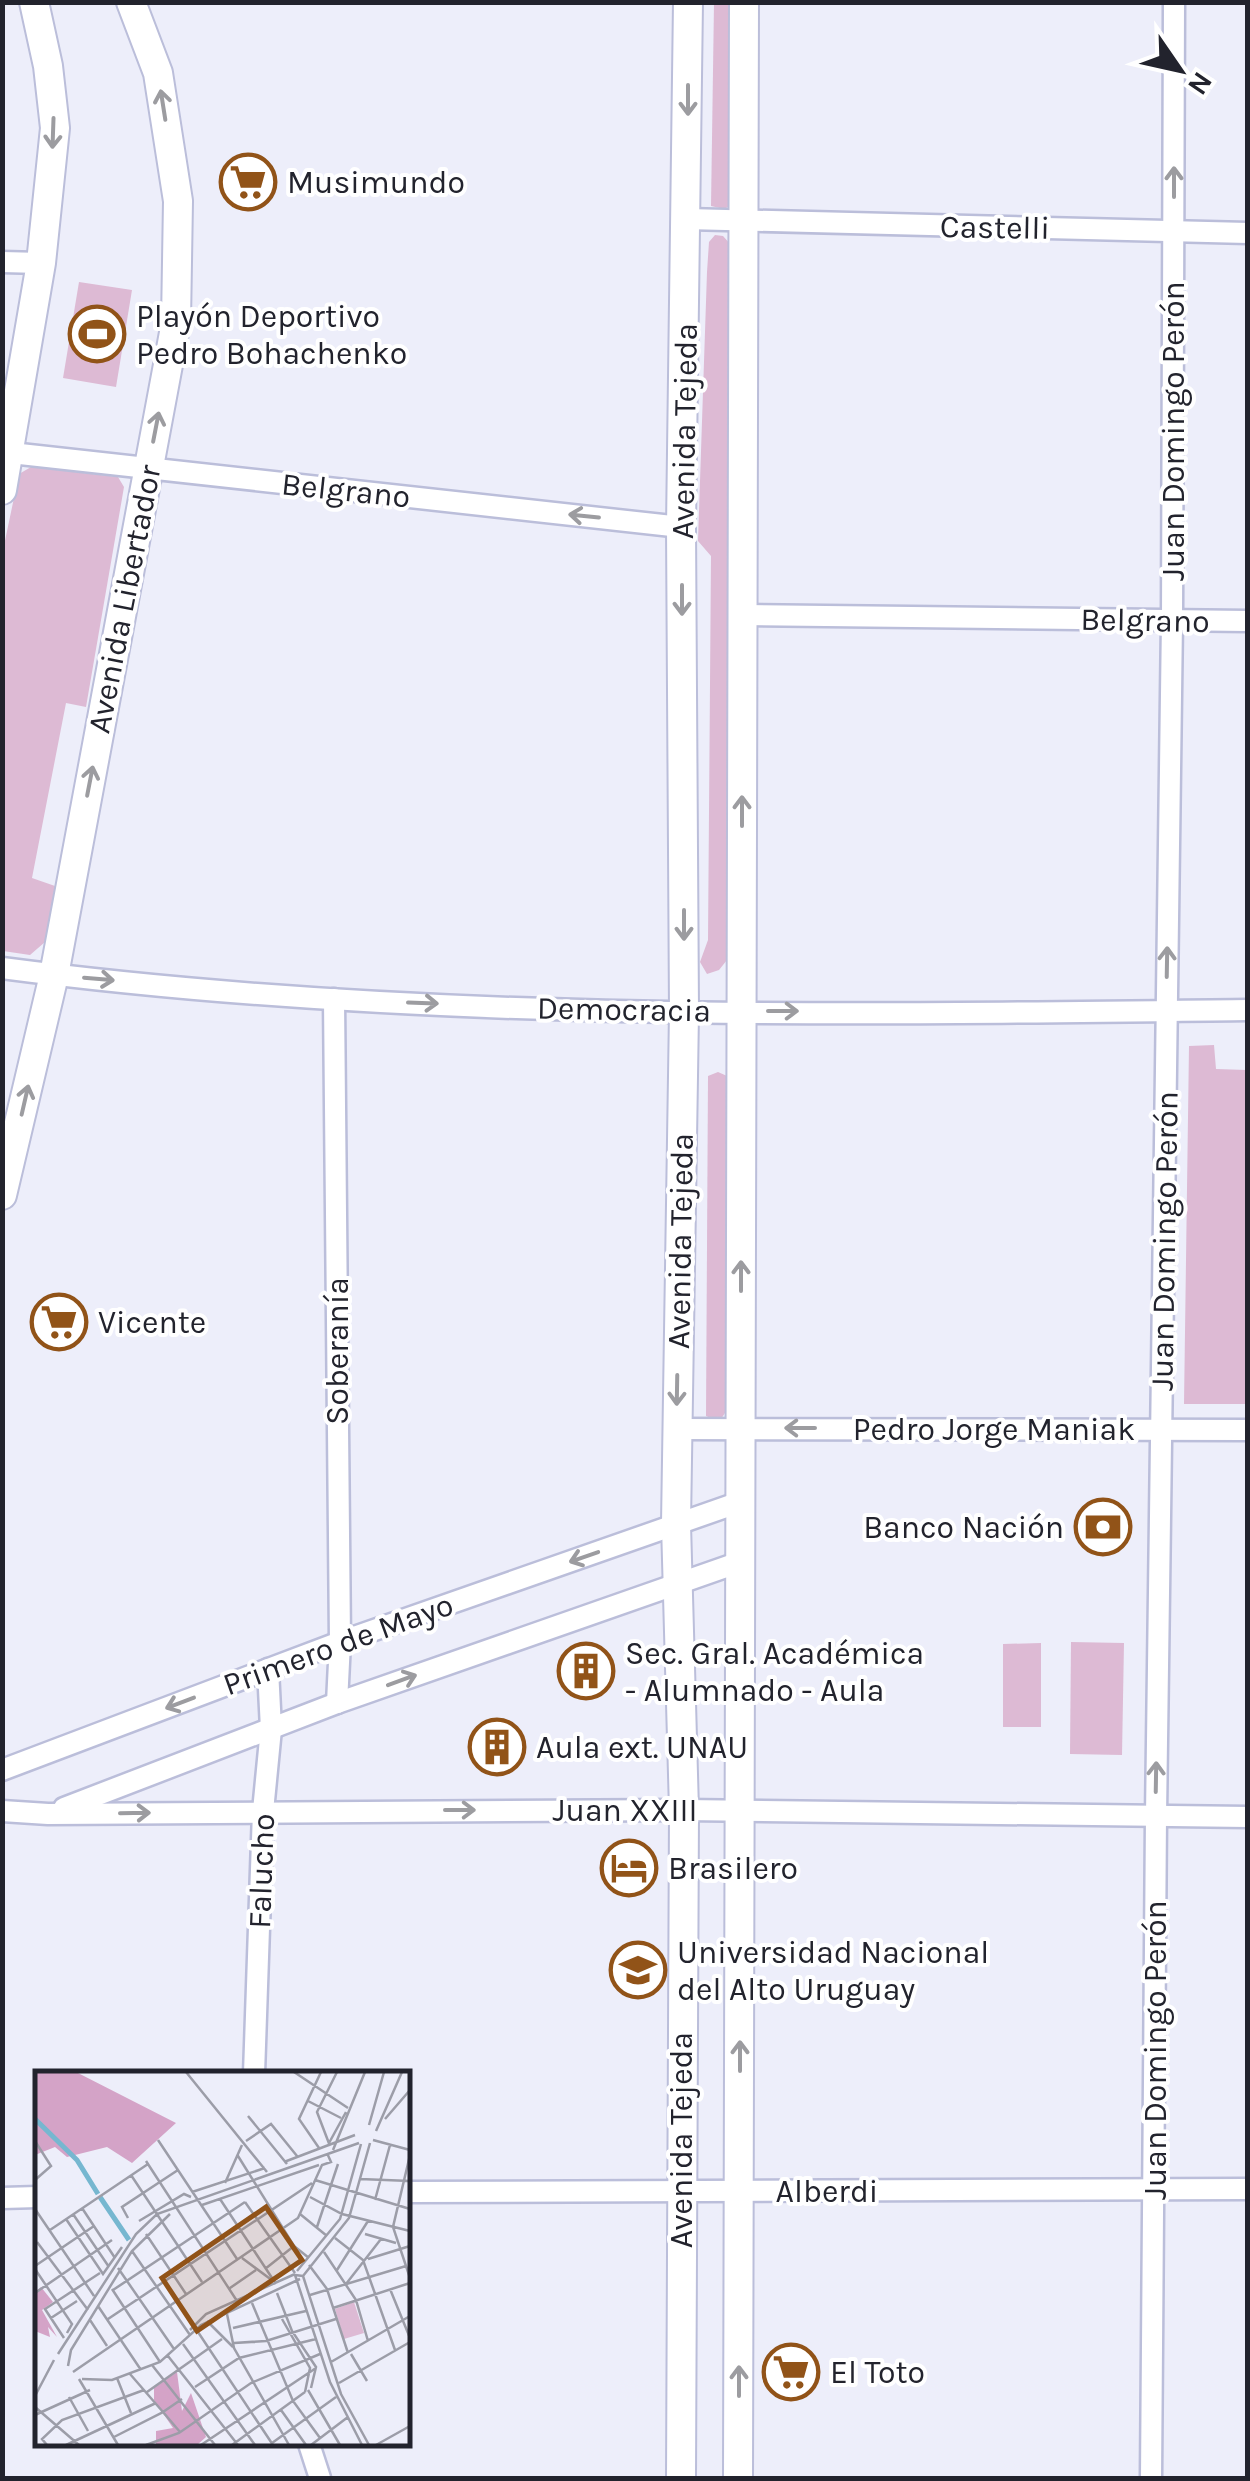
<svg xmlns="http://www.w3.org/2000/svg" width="1250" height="2481" font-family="Karla,sans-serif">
  <rect width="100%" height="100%" fill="#edeefa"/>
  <!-- green -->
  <g fill="#ddbad4">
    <polygon points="714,3 733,3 734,204 724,209 711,206"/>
    <polygon points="715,235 723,236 731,245 727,960 719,970 707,974 700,962 708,940 711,556 698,541 707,272 709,242"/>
    <polygon points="79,282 132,290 116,387 63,378"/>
    <polygon points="31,467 118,477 124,487 86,707 66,703 32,878 55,886 45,942 30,955 3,951 2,555 19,474"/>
    <polygon points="1214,1045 1216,1069 1247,1070 1247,1404 1184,1404 1189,1046"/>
    <polygon points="718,1072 727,1076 725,1413 719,1422 706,1416 708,1076"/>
    <polygon points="1071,1642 1124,1643 1122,1755 1070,1754"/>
    <polygon points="1041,1643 1041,1727 1003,1727 1003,1644"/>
  </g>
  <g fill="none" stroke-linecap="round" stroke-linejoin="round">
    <!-- minor casing -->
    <g stroke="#bbbeda" stroke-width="25">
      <g id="minor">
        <polyline points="687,219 1248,233"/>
        <polyline points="2,262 41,263"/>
        <polyline points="11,453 681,527"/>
        <polyline points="742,615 1248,621"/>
        <path d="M2,968C413,1022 835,1015 1248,1010"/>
        <polyline points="334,999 340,1642 337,1703"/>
        <polyline points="677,1429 1248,1430"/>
        <polyline points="2,1770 340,1642 740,1502"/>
        <polyline points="64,1808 337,1703 740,1562"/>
        <polyline points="2,1811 48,1814 684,1810 1248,1817"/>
        <polyline points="254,2074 263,1811 271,1729 268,1669"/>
        <polyline points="408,2192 1248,2189"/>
        <polyline points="2,2198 38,2197"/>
        <polyline points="309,2444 320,2478"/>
        <polyline points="1151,2478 1156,1816 1172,620 1174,2"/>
      </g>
    </g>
    <!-- secondary casing -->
    <g stroke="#bbbeda" stroke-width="32">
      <g id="secondary">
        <polyline points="2,490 41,263 55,128 48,66 34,2"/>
        <polyline points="2,1195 54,975 176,322 178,201 158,73 131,2"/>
        <polyline points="681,2478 684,1810 676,1524 684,1012 681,527 688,2"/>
        <polyline points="738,2478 744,2"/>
      </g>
    </g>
    <!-- minor -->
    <use href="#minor" stroke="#fff" stroke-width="20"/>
    <!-- secondary -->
    <use href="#secondary" stroke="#fff" stroke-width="28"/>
  </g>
  <!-- one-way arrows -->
  <defs><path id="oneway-shaft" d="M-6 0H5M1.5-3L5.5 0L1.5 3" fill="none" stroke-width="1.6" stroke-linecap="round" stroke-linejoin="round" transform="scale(2.5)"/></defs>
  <g stroke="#9c9ca0">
    <use href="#oneway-shaft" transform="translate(688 100) rotate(90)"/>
    <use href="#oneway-shaft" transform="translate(163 105) rotate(-99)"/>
    <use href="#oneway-shaft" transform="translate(53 133) rotate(92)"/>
    <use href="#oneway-shaft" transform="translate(1174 182) rotate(-90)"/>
    <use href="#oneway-shaft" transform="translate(156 427) rotate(-79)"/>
    <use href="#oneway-shaft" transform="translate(584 516) rotate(-174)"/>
    <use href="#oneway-shaft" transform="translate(682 600) rotate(90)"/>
    <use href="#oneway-shaft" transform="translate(90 781) rotate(-79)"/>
    <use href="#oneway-shaft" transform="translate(742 811) rotate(-90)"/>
    <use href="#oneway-shaft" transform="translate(684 925) rotate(90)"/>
    <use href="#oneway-shaft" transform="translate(1167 962) rotate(-89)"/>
    <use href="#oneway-shaft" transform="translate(99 979) rotate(5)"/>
    <use href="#oneway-shaft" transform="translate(423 1003) rotate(2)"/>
    <use href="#oneway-shaft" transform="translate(783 1011)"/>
    <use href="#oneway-shaft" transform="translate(25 1100) rotate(-77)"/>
    <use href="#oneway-shaft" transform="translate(741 1276) rotate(-90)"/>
    <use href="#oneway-shaft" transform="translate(677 1390) rotate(91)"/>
    <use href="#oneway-shaft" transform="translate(800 1428) rotate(-180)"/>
    <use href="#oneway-shaft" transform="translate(584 1557) rotate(161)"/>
    <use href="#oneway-shaft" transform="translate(402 1680) rotate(-20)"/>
    <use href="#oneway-shaft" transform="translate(180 1703) rotate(159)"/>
    <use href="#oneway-shaft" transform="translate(1156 1777) rotate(-89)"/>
    <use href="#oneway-shaft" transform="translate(460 1810)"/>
    <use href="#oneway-shaft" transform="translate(135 1813) rotate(-1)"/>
    <use href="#oneway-shaft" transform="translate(740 2056) rotate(-90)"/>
    <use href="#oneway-shaft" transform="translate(739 2381) rotate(-90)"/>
  </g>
  <!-- icons -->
  <defs>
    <g id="supermarket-ring" transform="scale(2.875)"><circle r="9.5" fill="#fff" stroke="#915318" stroke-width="1.5"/><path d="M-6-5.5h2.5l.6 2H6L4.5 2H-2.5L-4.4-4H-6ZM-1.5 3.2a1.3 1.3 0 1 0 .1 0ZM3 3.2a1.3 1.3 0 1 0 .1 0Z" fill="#915318"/></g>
    <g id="stadium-ring" transform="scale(2.875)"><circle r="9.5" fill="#fff" stroke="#915318" stroke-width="1.5"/><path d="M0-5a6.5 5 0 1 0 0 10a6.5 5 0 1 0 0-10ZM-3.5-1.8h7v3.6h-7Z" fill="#915318"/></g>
    <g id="bank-ring" transform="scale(2.875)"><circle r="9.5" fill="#fff" stroke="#915318" stroke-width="1.5"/><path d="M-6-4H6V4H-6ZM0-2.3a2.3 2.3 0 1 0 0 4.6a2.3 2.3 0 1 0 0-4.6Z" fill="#915318"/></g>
    <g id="building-ring" transform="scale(2.875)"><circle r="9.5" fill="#fff" stroke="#915318" stroke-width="1.5"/><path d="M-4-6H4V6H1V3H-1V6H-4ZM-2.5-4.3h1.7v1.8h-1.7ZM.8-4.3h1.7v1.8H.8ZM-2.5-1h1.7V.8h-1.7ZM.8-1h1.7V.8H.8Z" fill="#915318"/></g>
    <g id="hotel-ring" transform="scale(2.875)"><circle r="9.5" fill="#fff" stroke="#915318" stroke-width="1.5"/><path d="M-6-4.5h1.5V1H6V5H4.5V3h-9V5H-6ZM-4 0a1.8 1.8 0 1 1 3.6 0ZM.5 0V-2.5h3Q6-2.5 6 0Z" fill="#915318"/></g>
    <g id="university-ring" transform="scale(2.875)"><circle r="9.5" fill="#fff" stroke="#915318" stroke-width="1.5"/><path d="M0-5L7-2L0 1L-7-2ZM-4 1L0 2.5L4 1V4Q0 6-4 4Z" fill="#915318"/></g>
  </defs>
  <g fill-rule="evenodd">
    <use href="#supermarket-ring" x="248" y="182"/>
    <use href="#stadium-ring" x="97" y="334"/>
    <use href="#supermarket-ring" x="59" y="1322"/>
    <use href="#bank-ring" x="1103" y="1527"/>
    <use href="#building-ring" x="586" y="1671"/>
    <use href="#building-ring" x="497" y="1747"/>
    <use href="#hotel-ring" x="629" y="1868"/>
    <use href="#university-ring" x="638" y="1970"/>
    <use href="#supermarket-ring" x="791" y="2372"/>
  </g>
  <g text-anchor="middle" stroke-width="8" stroke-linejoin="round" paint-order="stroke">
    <!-- poi labels -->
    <g font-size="32" fill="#22232d" stroke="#fff" text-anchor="start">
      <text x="287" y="193">Musimundo</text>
      <text x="136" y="327">Playón Deportivo<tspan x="136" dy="37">Pedro Bohachenko</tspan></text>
      <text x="98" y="1333">Vicente</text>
      <text x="1064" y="1538" text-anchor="end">Banco Nación</text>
      <text x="625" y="1664">Sec. Gral. Académica<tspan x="625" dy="37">- Alumnado - Aula</tspan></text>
      <text x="536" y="1758">Aula ext. UNAU</text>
      <text x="668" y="1879">Brasilero</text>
      <text x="677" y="1963">Universidad Nacional<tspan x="677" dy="37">del Alto Uruguay</tspan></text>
      <text x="830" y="2383">El Toto</text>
    </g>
    <!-- street labels -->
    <g font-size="32" fill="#22232d" stroke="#fff">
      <text transform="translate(995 227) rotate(1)" y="11">Castelli</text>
      <text transform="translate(684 431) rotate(-89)" y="11">Avenida Tejeda</text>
      <text transform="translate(1173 431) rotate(-90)" y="11">Juan Domingo Perón</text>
      <text transform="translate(346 490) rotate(6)" y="11">Belgrano</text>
      <text transform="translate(124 599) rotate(-79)" y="11">Avenida Libertador</text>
      <text transform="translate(1145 620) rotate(1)" y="11">Belgrano</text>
      <text transform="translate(624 1009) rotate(1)" y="11">Democracia</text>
      <text transform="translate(680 1241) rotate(-89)" y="11">Avenida Tejeda</text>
      <text transform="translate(1164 1241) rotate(-89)" y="11">Juan Domingo Perón</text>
      <text transform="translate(337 1351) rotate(-90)" y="11">Soberanía</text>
      <text x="994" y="1440">Pedro Jorge Maniak</text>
      <text transform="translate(338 1644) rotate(-20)" y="11">Primero de Mayo</text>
      <text x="625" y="1821">Juan XXIII</text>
      <text transform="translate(261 1871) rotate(-88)" y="11">Falucho</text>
      <text transform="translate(1155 2050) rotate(-90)" y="11">Juan Domingo Perón</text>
      <text transform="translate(681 2140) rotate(-90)" y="11">Avenida Tejeda</text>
      <text x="827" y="2202">Alberdi</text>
    </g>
  </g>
  <!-- overview -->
  <g transform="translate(35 2071)">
    <rect width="375" height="375" fill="#edeefa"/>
    <path d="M319,231L329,262L309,268L300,238Z" fill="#ddbad4"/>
    <path d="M0,1H41L141,52L97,92L72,76L32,86L20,76L0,84ZM6,216L18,231L7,239L22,266L13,256L15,266L0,260V221ZM142,301L147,340L156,322L171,366L162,374H121V360L138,357L119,329V317Z" fill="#d4a3c7"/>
    <path fill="none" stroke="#76b7d0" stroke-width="5" d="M0,48L42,89L63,123M65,126L94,169"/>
    <path fill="none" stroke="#9c9da8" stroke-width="2.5" d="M151,1L232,101M259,1L313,37M273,30L306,47M213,45L252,93M350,48L375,19M334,54L349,1M341,60L367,1M123,69L202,188M338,69L375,79M0,70L16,95L0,109M211,70L236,53L262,85M294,72L311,41M295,75L282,41L302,1M284,77L264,48L286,1M298,79L330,1M375,84L358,156L375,207M203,85L259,175L274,187M111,90L202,230M249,91L320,64M96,104L167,211M325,108L375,110M280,109L375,138M190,112L207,74M157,121L230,97M275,126L307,143L375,160M185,128L241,213M340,129L355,74M210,131L260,202M167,134L284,94M47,137L80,187M0,138L59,225M38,143L74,196M265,143L292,165M93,147L87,136L143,99M31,148L68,203L87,176M104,150L149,123L156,126M282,156L303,93M15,159L113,93M111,163L151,223M330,163L361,172M300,167L328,189L360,279M2,171L53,239M97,180L155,264M289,181L321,229L333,270M207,187L238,210M333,188L375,175M274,194L292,218L313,282M0,195L59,155M83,197L139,278M0,198L37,253L32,262M230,198L259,175M302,199L333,150M262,200L305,148L326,73M268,205L260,204L295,311L327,374M268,205L306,323L334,374M268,205L314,147L335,72M311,213L346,168M195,217L221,199M77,218L125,291M355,218L375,267M78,219L210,131M0,222L77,169M242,222L257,260L281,296L276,317M275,224L371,195M217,232L258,330L285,367M63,235L106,299M298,237L375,212M192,243L199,277L254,374M16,247L42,230M73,248L277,112M247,248L275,297L270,321M55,249L72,275M172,250L198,276M198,257L271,240M161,258L238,374M155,259L171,243L260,203M29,267L10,238L65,202M199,272L231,270L301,248M148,273L220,374M23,283L101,163L122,143L324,72M316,283L332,310M133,285L203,374M296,291L375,245M117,294L180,374M33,295L36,279L97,180L135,143M38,301L263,147L287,94L296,91L292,82M82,307L96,342M44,308L83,374M47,308L77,309L125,291L166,254L265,208M304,312L375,271M160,316L204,287L281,268M273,319L305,374M112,321L187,268M0,325L19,289M34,326L53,360M0,336L44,374M246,339L271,374M0,344L55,319M145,361L128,341L147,328M79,366L128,341L95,303M237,372L301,326M12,374L7,368L27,349L109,319M31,374L121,332M111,374L144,362L216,312L285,283M166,374L281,297M197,374L270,321M276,374L313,346M341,374L375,355"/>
    <path fill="#915318" fill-opacity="0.15" stroke="#915318" stroke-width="5" d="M231,136L267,189L162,260L127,207Z"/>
    <rect width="375" height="375" fill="none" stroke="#22232d" stroke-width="5"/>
  </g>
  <!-- border -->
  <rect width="1250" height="2481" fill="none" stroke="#22232d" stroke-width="10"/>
  <!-- north arrow -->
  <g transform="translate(1180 70) rotate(124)" stroke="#ffffff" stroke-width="8" paint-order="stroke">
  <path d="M0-8L18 38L0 25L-18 38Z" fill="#22232d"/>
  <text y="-15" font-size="28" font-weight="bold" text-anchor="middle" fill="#22232d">N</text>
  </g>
</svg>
